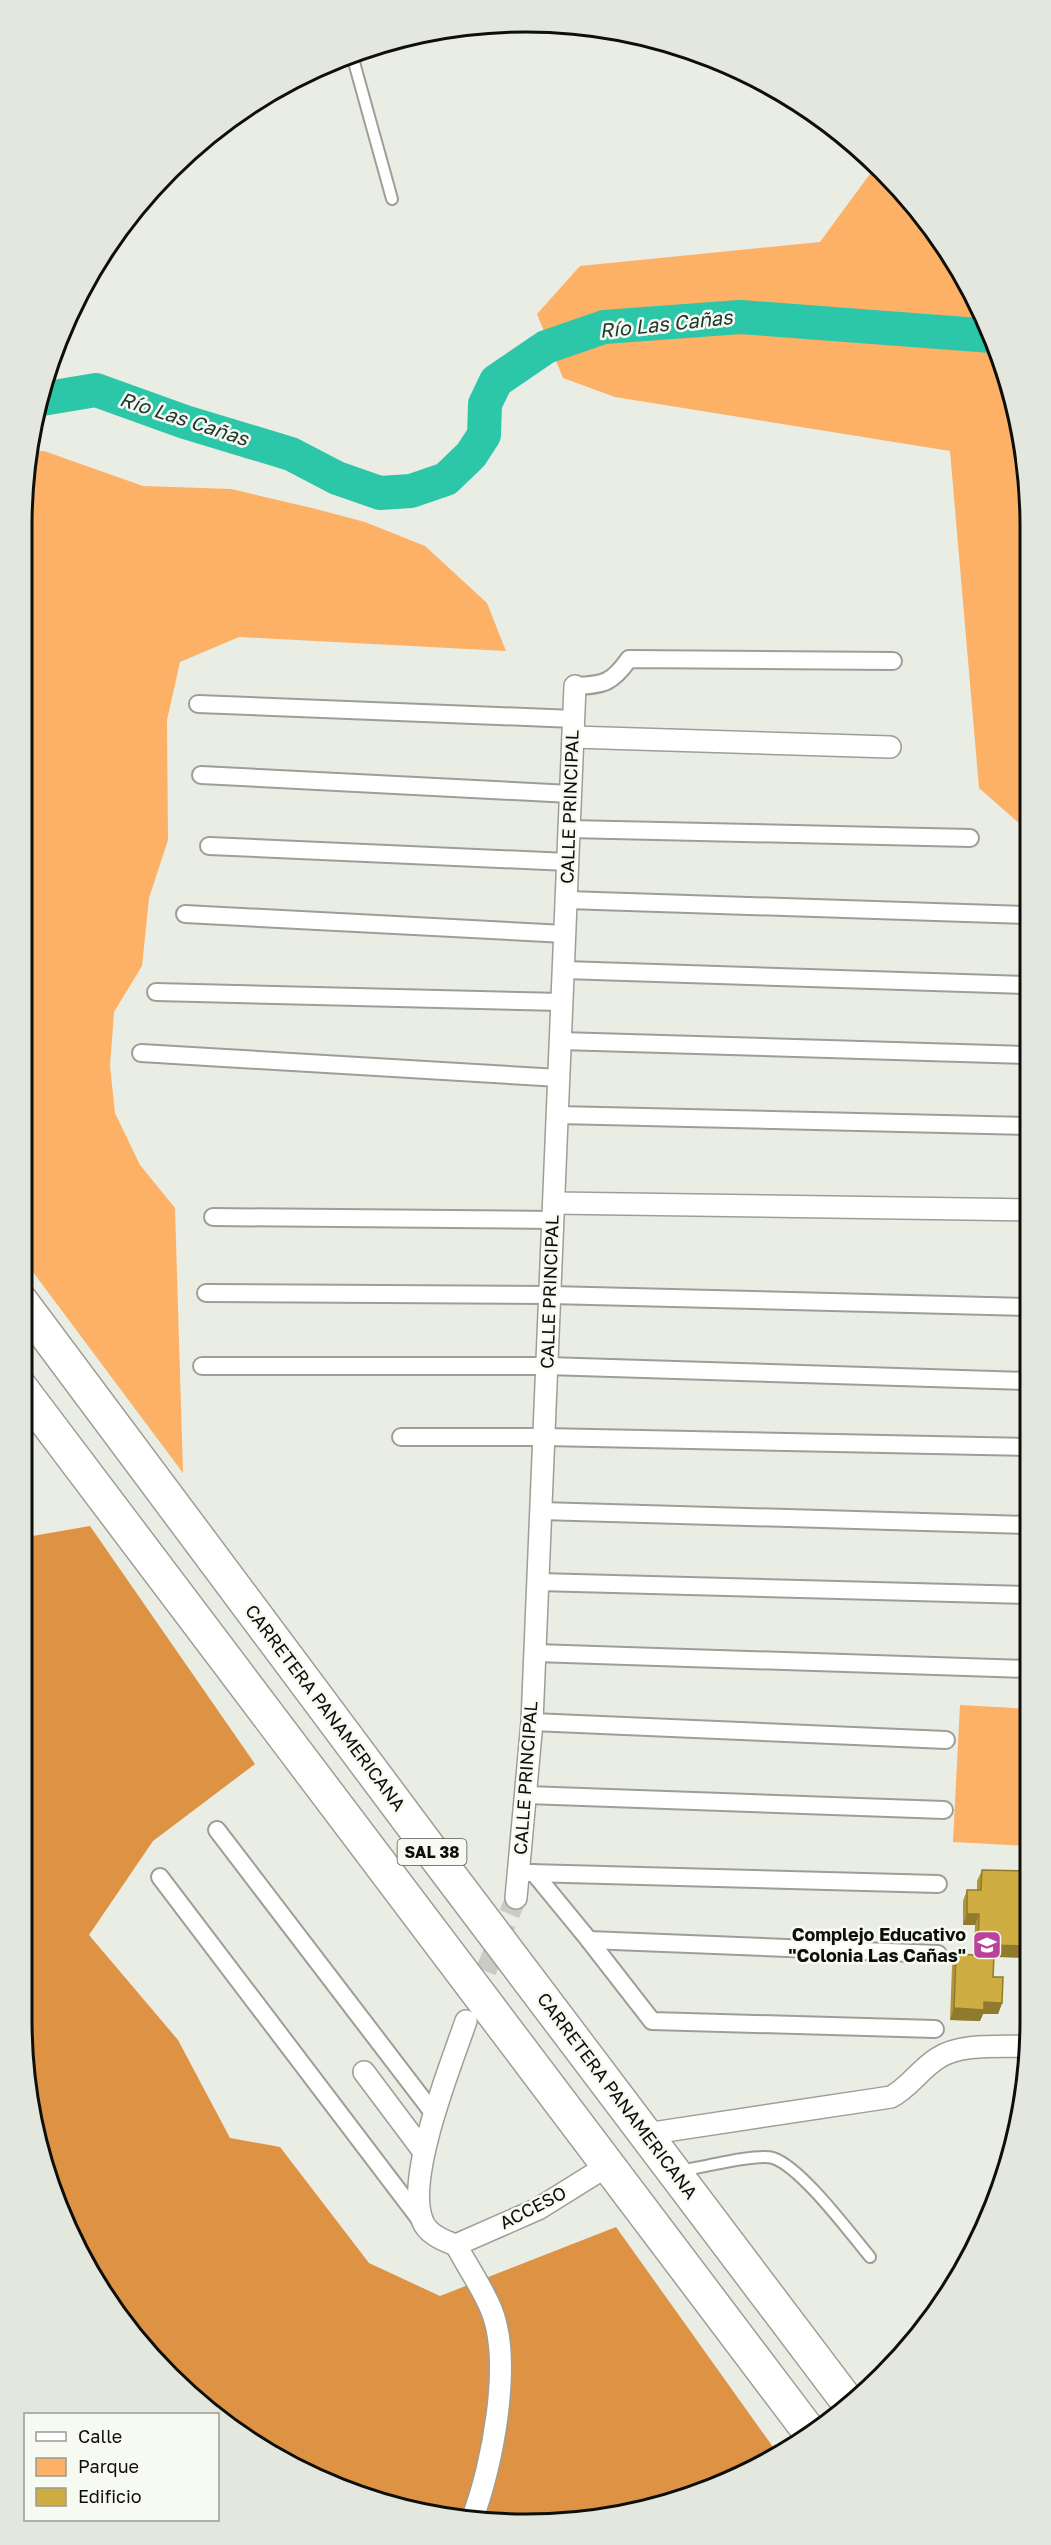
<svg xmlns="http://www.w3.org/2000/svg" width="1051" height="2545" font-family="'Golos Text',sans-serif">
  <rect width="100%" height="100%" fill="#eaede3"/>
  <!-- green -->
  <g fill="#fcb166">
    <polygon points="875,167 905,193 991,332 1026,459 1027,830 979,788 950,451 615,397 563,378 537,314 580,266 820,242"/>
    <polygon points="44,451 143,486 231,489 312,508 365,522 425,546 487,603 506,651 239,637 180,662 167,720 168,840 149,898 142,966 114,1012 110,1066 115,1113 140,1165 175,1208 183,1473 21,1256 21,526 33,452"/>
    <polygon points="960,1705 1029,1709 1030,1846 953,1842"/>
  </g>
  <!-- forest -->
  <polygon fill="#dd9244" points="90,1526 255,1764 153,1841 89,1935 178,2040 230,2138 280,2147 369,2263 440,2296 616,2227 778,2454 719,2485 624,2514 459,2520 364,2497 274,2457 146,2352 88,2271 48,2182 21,2020 21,1538"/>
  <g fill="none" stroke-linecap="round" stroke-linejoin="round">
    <!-- river -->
    <polyline stroke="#2cc6a8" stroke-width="34" points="42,399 96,390 185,422 291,454 337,478 380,493 411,491 446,479 471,455 484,435 485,404 496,381 546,347 604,327 740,317 992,336"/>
    <!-- minor-tunnel -->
    <polyline stroke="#c9ccc3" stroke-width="21" stroke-dasharray="21 10" stroke-linecap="butt" points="474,2000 516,1898"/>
    <!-- service casing -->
    <g stroke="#9d9f96" stroke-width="14">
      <g id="service">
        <polyline points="352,55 392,199"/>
        <path d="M681,2171C699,2168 757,2153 773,2158C801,2167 850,2233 870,2257"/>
      </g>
    </g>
    <!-- pedestrian casing -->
    <g stroke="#9d9f96" stroke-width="20">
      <g id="pedestrian">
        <path d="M575,686C604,685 612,683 629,659L893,661"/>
        <polyline points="198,704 574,719"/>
        <polyline points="201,775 571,794"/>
        <polyline points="569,829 970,838"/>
        <polyline points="209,846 568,862"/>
        <polyline points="567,900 1027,915"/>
        <polyline points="185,914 565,934"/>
        <polyline points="564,970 1027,985"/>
        <polyline points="156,992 562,1002"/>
        <polyline points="561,1041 1027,1055"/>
        <polyline points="141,1053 559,1078"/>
        <polyline points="558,1115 1027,1126"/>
        <polyline points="213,1217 553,1220"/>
        <polyline points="206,1293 550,1295 1028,1307"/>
        <polyline points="202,1366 547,1366 1028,1381"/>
        <polyline points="401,1437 544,1437 1028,1447"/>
        <polyline points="541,1511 1029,1525"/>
        <polyline points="538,1582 1029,1595"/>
        <polyline points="535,1653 1029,1669"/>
        <polyline points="532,1722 946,1740"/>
        <polyline points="527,1795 944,1810"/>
        <polyline points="217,1830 434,2114"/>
        <polyline points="529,1873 938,1884"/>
        <polyline points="534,1873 589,1940 938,1954"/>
        <polyline points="160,1877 422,2222"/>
        <polyline points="589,1940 652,2021 935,2029"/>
      </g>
    </g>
    <!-- minor casing -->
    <g stroke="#9d9f96" stroke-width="24">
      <g id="minor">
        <polyline points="573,737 890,747"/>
        <polyline points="554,1203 1028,1210"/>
        <polyline points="516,1898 532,1722 575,686"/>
        <polyline points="364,2072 424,2152"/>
        <path d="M646,2134L891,2097C910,2087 920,2069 938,2058C961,2043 999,2047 1026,2046"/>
        <path d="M456,2245C467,2266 482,2287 491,2309C513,2361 492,2468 472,2519"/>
        <path d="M456,2245C444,2241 428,2234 423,2222C404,2180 451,2065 466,2021"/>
        <polyline points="456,2245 538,2209 607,2166"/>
      </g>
    </g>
    <!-- trunk casing -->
    <g stroke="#9d9f96" stroke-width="36">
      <g id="trunk">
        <polyline points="21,1301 439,1861 847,2401"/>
        <polyline points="21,1388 811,2434"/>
      </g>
    </g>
    <!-- service -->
    <use href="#service" stroke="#fff" stroke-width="10"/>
    <!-- pedestrian -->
    <use href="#pedestrian" stroke="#fff" stroke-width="16"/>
    <!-- minor -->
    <use href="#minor" stroke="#fff" stroke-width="21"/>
    <!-- trunk -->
    <use href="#trunk" stroke="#fff" stroke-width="33"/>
  </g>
  <!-- wall -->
  <polygon fill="#b19639" points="982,1870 1030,1958 994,1957 993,1977 1002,2003 998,2014 983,2014 980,2021 950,2020 952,1966 956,1954 974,1955 975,1925 963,1925 963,1901 967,1890 977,1890 977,1881"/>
  <!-- shaded-wall -->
  <g fill="#907a2e">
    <polygon points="967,1914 979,1914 975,1925 963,1925"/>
    <polygon points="978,1945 1030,1946 1030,1958 974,1956"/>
    <polygon points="984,2002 1002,2003 998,2014 983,2014 980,2021 950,2020 954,2008"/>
  </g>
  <!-- building -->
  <g fill="#ceae42" stroke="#907a2e" stroke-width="1.5">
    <polygon points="982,1870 1030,1871 1030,1946 978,1945 979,1914 967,1914 967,1890 981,1890"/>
    <polygon points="956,1954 994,1956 993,1977 1003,1977 1002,2003 984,2002 984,2010 954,2008"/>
  </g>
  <!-- icons -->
  <defs>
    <g id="school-square" transform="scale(1.5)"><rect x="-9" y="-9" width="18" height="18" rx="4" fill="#ba4399" stroke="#f7faf0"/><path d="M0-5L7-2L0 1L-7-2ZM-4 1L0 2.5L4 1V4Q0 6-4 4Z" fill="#fff"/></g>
  </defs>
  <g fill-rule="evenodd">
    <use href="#school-square" x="987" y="1945"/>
  </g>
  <g text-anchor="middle" stroke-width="5" stroke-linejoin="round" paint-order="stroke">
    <!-- shield labels -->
    <rect fill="#f7faf0" stroke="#545650" stroke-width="1.5" x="397.5" y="1839" width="69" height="26" rx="4.5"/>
    <g font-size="16" font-weight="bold" fill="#0e0f0b">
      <text x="432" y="1858">SAL 38</text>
    </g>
    <!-- street labels -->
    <g font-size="18" fill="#0e0f0b" stroke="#f7faf0">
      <text transform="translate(570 807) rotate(-88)" y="6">CALLE PRINCIPAL</text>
      <text transform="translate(550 1292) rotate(-88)" y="6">CALLE PRINCIPAL</text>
      <text transform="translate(325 1708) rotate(53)" y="6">CARRETERA PANAMERICANA</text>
      <text transform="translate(526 1778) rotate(-86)" y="6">CALLE PRINCIPAL</text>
      <text transform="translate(617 2096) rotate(53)" y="6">CARRETERA PANAMERICANA</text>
      <text transform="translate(533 2208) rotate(-27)" y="6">ACCESO</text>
    </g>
    <!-- poi labels -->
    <g font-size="18" font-weight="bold" fill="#0e0f0b" stroke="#f7faf0" text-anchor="end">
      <text x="966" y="1941">Complejo Educativo<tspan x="966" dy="21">"Colonia Las Cañas"</tspan></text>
    </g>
    <!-- water labels -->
    <g font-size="20" font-style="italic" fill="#213933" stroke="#f7faf0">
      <text transform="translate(666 324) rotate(-6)" y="7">Río Las Cañas</text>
      <text transform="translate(184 419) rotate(18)" y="7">Río Las Cañas</text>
    </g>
  </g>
  <!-- crop -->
  <path d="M0 0H1051V2545H0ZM526 32H526A494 494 0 0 1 1020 526V2020A494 494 0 0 1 526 2514H526A494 494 0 0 1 32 2020V526A494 494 0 0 1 526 32Z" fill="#e4e7de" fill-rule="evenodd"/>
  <path fill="none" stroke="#0e0f0b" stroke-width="3" d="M526 32H526A494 494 0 0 1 1020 526V2020A494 494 0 0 1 526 2514H526A494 494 0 0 1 32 2020V526A494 494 0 0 1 526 32Z"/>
  <!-- legend -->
  <rect x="24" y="2413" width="195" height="108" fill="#f7faf0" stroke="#9a9c94" stroke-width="1.5"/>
  <rect x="36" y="2432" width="30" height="9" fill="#ffffff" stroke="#9a9c94" stroke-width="1.5"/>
  <text x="78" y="2443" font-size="18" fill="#0e0f0b">Calle</text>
  <rect x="36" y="2458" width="30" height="18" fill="#fcb166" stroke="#9a9c94" stroke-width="1.5"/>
  <text x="78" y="2473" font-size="18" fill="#0e0f0b">Parque</text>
  <rect x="36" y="2488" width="30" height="18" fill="#ceae42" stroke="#9a9c94" stroke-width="1.5"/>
  <text x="78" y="2503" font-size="18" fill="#0e0f0b">Edificio</text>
</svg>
